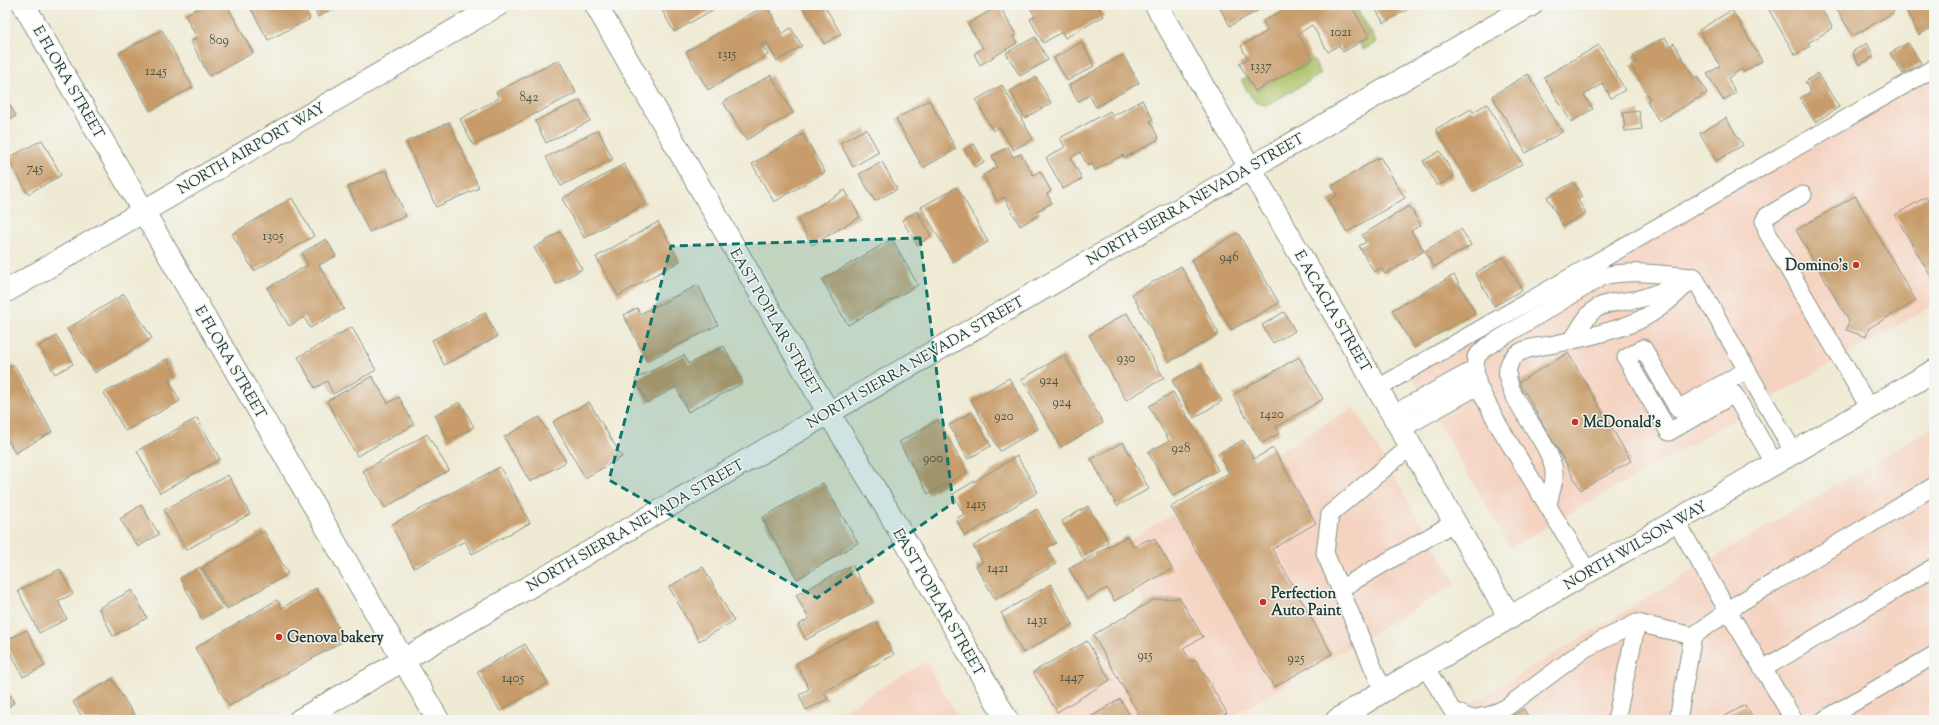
<svg xmlns="http://www.w3.org/2000/svg" width="1939" height="725" font-family="'Sorts Mill Goudy',serif">
  <rect width="100%" height="100%" fill="#f6f6f2"/>
  <filter id="ink" filterUnits="userSpaceOnUse"><feTurbulence type="fractalNoise" baseFrequency=".025" numOctaves="2"/><feDisplacementMap in="SourceGraphic" scale="8" xChannelSelector="R" yChannelSelector="G"/><feConvolveMatrix kernelMatrix="1 2 1 2 8 2 1 2 1" color-interpolation-filters="sRGB"/></filter>
  <filter id="wash" filterUnits="userSpaceOnUse"><feTurbulence type="fractalNoise" baseFrequency=".012" numOctaves="4" result="noise"/><feDisplacementMap in="SourceGraphic" scale="16" xChannelSelector="R" yChannelSelector="G"/><feGaussianBlur stdDeviation="0.9" result="paint"/><feColorMatrix in="noise" values="0 0 0 0 0 0 0 0 0 0 0 0 0 0 0 0 0 1.4 0 .05"/><feComposite in="paint" operator="in"/></filter>
  <g filter="url(#wash)">
    <rect width="100%" height="100%" fill="#efead3"/>
    <!-- built -->
    <g fill="#f5d3c1">
      <polygon points="1934,72 1934,305 1510,548 1411,375"/>
      <polygon points="1354,407 1456,584 1227,720 1056,720 1032,678 1150,613 1115,549"/>
      <polygon points="1934,426 1934,720 1444,720"/>
      <polygon points="926,662 960,720 826,720"/>
    </g>
    <!-- green -->
    <g fill="#aabf63" stroke="#647e4c">
      <polygon points="1351,5 1355,5 1377,42 1363,50 1359,43 1369,37"/>
      <path d="M1313,59L1321,74L1268,105C1252,106 1248,91 1241,80L1247,77L1256,91Z"/>
    </g>
    <g id="blocks">
      <!-- building -->
      <g fill="#c79c6a">
        <polygon points="204,5 227,5 253,53 209,76 191,41 197,38 185,15"/>
        <polygon points="249,5 303,5 310,19 268,40"/>
        <polygon points="312,5 339,5 318,17"/>
        <polygon points="659,5 721,5 674,32"/>
        <polygon points="766,5 782,34 791,28 802,46 777,61 766,42 762,45 768,55 708,90 686,52"/>
        <polygon points="807,5 824,5 841,34 824,44 803,7"/>
        <polygon points="999,5 1016,35 1013,36 1017,43 980,65 974,54 983,48 968,24"/>
        <polygon points="1028,5 1098,5 1104,16 1065,38 1062,32 1043,43 1030,19 1035,16"/>
        <polygon points="1218,5 1267,5 1230,26"/>
        <polygon points="1292,5 1301,5 1302,7 1306,5 1351,5 1369,37 1343,52 1339,45 1328,52 1312,25 1298,34 1313,59 1255,91 1239,63 1248,59 1241,46 1268,31 1263,21"/>
        <polygon points="1373,5 1415,5 1384,23"/>
        <polygon points="1766,5 1819,5 1833,28 1808,43 1810,46 1795,55"/>
        <polygon points="1834,5 1890,5 1894,12 1853,36"/>
        <polygon points="1903,5 1933,5 1934,26 1919,35"/>
        <polygon points="1732,10 1762,61 1744,72 1742,69 1728,78 1736,93 1723,100 1707,74 1720,66 1699,30"/>
        <polygon points="162,30 193,87 150,111 119,53"/>
        <polygon points="1035,37 1048,60 1020,76 1006,53"/>
        <polygon points="1665,37 1670,46 1674,43 1694,78 1697,76 1707,93 1659,121 1647,101 1650,99 1631,65 1637,62 1633,55"/>
        <polygon points="1082,42 1094,66 1067,81 1054,58"/>
        <polygon points="1867,43 1874,57 1859,65 1852,52"/>
        <polygon points="1908,43 1921,63 1903,74 1890,53"/>
        <polygon points="1599,45 1625,90 1611,98 1603,84 1584,95 1593,109 1571,122 1544,77"/>
        <polygon points="1123,55 1139,83 1096,107 1089,95 1078,102 1069,85"/>
        <polygon points="559,60 576,93 473,145 460,119 499,98 496,92"/>
        <polygon points="1818,73 1839,107 1815,122 1800,98 1811,92 1805,82"/>
        <polygon points="1528,74 1562,132 1526,153 1492,96"/>
        <polygon points="771,75 793,113 746,140 723,102"/>
        <polygon points="1036,77 1051,103 1025,118 1010,91"/>
        <polygon points="1002,85 1033,139 1013,150 1000,127 993,131 976,100"/>
        <polygon points="5,96 16,116 5,122"/>
        <polygon points="580,100 590,121 546,143 535,121"/>
        <polygon points="929,100 956,149 923,168 896,119"/>
        <polygon points="1142,100 1153,119 1150,121 1159,139 1124,158 1123,155 1095,170 1092,164 1088,166 1080,152 1071,158 1082,179 1063,189 1046,158 1065,147 1060,138 1110,111 1113,116"/>
        <polygon points="1487,104 1522,164 1473,192 1436,129 1471,109 1473,112"/>
        <polygon points="1639,111 1642,129 1625,131 1623,113"/>
        <polygon points="1726,118 1743,145 1716,161 1700,133"/>
        <polygon points="449,122 479,188 436,207 406,142"/>
        <polygon points="866,129 879,152 853,167 840,143"/>
        <polygon points="598,130 613,159 561,186 546,157"/>
        <polygon points="803,134 825,172 774,202 752,164"/>
        <polygon points="42,140 61,175 28,194 8,158"/>
        <polygon points="974,144 984,162 975,167 964,150"/>
        <polygon points="1008,147 1013,157 1021,154 1033,175 1040,171 1051,191 1047,194 1052,203 1037,211 1039,215 1020,226 1004,197 997,201 983,175 997,167 992,156"/>
        <polygon points="1440,151 1454,176 1437,186 1423,161"/>
        <polygon points="1380,157 1405,198 1347,232 1328,201 1337,195 1332,186"/>
        <polygon points="882,162 897,189 875,201 859,174"/>
        <polygon points="624,164 646,203 584,238 562,199"/>
        <polygon points="386,170 406,216 369,232 348,187"/>
        <polygon points="1574,182 1582,197 1578,200 1586,213 1563,226 1547,197"/>
        <polygon points="957,187 988,242 953,262 921,207"/>
        <polygon points="845,190 860,217 812,245 797,219"/>
        <polygon points="1855,196 1916,301 1869,328 1866,337 1846,330 1849,321 1796,230"/>
        <polygon points="1926,197 1934,210 1934,282 1895,215"/>
        <polygon points="292,198 314,236 254,271 232,234"/>
        <polygon points="1409,206 1421,225 1411,231 1424,251 1385,274 1381,268 1374,272 1359,246 1366,242 1362,235"/>
        <polygon points="917,211 931,236 917,245 902,220"/>
        <polygon points="658,222 680,261 618,296 596,257"/>
        <polygon points="1461,229 1471,245 1434,267 1425,251"/>
        <polygon points="560,232 582,269 556,284 534,248"/>
        <polygon points="1238,233 1279,303 1231,330 1191,260"/>
        <polygon points="326,239 336,256 319,265 344,309 310,328 304,317 289,326 267,288 308,265 302,253"/>
        <polygon points="892,239 918,285 848,325 822,280"/>
        <polygon points="1503,257 1522,290 1494,306 1475,273"/>
        <polygon points="1181,266 1219,334 1169,362 1132,294"/>
        <polygon points="1454,275 1475,313 1414,348 1392,310"/>
        <polygon points="698,285 718,325 647,361 624,315 637,308 640,314"/>
        <polygon points="124,294 152,338 95,373 67,329"/>
        <polygon points="1284,312 1295,331 1273,343 1262,325"/>
        <polygon points="485,313 497,337 444,365 432,340"/>
        <polygon points="1127,313 1164,378 1126,400 1089,335"/>
        <polygon points="352,327 376,370 333,394 327,381 315,388 298,357"/>
        <polygon points="57,336 73,364 55,374 39,346"/>
        <polygon points="724,346 743,383 688,412 676,387 647,403 635,379 684,355 689,364"/>
        <polygon points="1568,353 1631,461 1581,490 1519,382"/>
        <polygon points="1064,355 1103,423 1061,447 1022,379"/>
        <polygon points="1299,357 1323,399 1276,427 1280,433 1262,443 1233,395"/>
        <polygon points="167,359 177,377 169,381 180,401 125,431 104,393"/>
        <polygon points="14,365 52,432 15,453 5,434 5,370"/>
        <polygon points="1200,365 1222,401 1194,418 1172,381"/>
        <polygon points="372,376 388,403 399,397 414,425 357,456 327,401"/>
        <polygon points="1009,378 1038,429 1000,451 971,400"/>
        <polygon points="1173,392 1218,470 1173,496 1148,452 1169,441 1149,406"/>
        <polygon points="460,402 474,427 448,441 435,415"/>
        <polygon points="589,402 622,457 585,478 553,422"/>
        <polygon points="972,412 991,446 968,459 949,425"/>
        <polygon points="539,417 566,462 530,482 504,437"/>
        <polygon points="197,418 220,459 160,493 137,451"/>
        <polygon points="938,420 967,472 928,494 899,442"/>
        <polygon points="427,434 449,470 385,508 363,471"/>
        <polygon points="1243,440 1254,459 1273,448 1316,523 1272,549 1332,654 1274,687 1171,507 1229,473 1218,454"/>
        <polygon points="1123,442 1149,489 1117,506 1091,459"/>
        <polygon points="1017,456 1038,492 965,536 956,519 964,514 953,494"/>
        <polygon points="500,467 530,523 472,554 465,541 414,568 391,525"/>
        <polygon points="228,475 250,514 186,550 164,510"/>
        <polygon points="823,483 858,543 797,579 762,518"/>
        <polygon points="141,505 159,534 138,547 120,519"/>
        <polygon points="1088,506 1108,542 1082,557 1062,521"/>
        <polygon points="1037,509 1056,543 1047,547 1056,564 995,599 976,566 983,562 973,546"/>
        <polygon points="264,531 288,574 227,609 202,567"/>
        <polygon points="1127,536 1134,547 1149,539 1150,541 1154,538 1172,569 1114,601 1107,588 1087,599 1069,569"/>
        <polygon points="852,565 873,603 806,640 798,625 809,619 796,595"/>
        <polygon points="200,567 223,607 202,619 180,578"/>
        <polygon points="703,567 734,621 699,641 669,587"/>
        <polygon points="60,569 73,594 58,601 67,619 39,633 18,591"/>
        <polygon points="1051,584 1073,624 1023,653 1001,613"/>
        <polygon points="316,588 345,640 229,706 195,648 277,600 282,608"/>
        <polygon points="132,590 147,618 113,636 99,608"/>
        <polygon points="1180,598 1203,637 1183,648 1191,662 1196,660 1227,713 1215,720 1142,720 1093,635 1153,600"/>
        <polygon points="877,622 894,655 824,692 828,699 806,710 799,695 809,689 796,663"/>
        <polygon points="27,630 45,666 23,677 5,641"/>
        <polygon points="1087,641 1110,680 1057,712 1033,672"/>
        <polygon points="525,644 548,683 500,711 477,672"/>
        <polygon points="112,679 137,720 84,720 73,702"/>
        <polygon points="5,685 14,703 6,708 12,720 5,720"/>
        <polygon points="1120,699 1133,720 1086,720"/>
        <polygon points="1745,705 1754,720 1718,720"/>
        <polygon points="1524,709 1530,720 1505,720"/>
      </g>
    </g>
  </g>
  <g filter="url(#ink)">
    <use href="#blocks" fill-opacity="0" stroke="#879484" stroke-width="1"/>
    <g fill="none" stroke-linecap="round" stroke-linejoin="round">
      <!-- service casing -->
      <g stroke="#879484" stroke-width="19">
        <g id="service">
          <polyline points="1803,195 1767,216 1764,221 1768,234 1870,409"/>
          <polyline points="1694,277 1794,453"/>
          <path d="M1572,340C1579,331 1585,317 1594,310C1606,301 1625,302 1639,299C1654,295 1668,289 1683,282"/>
          <polyline points="1747,370 1678,409 1643,348 1626,358 1669,432 1734,394 1775,464"/>
          <polyline points="1378,388 1934,68"/>
          <polyline points="1393,414 1475,369"/>
          <polyline points="1401,429 1478,386"/>
          <path d="M1548,504C1550,493 1555,484 1554,472C1551,440 1502,396 1508,368C1509,363 1513,356 1517,354C1528,346 1542,347 1555,344C1579,339 1605,333 1628,325C1655,315 1674,297 1694,277"/>
          <polyline points="1676,521 1728,611 1794,720"/>
          <path d="M1588,572L1499,426L1478,386L1475,369L1476,357L1486,347L1603,276C1633,269 1664,275 1694,277"/>
          <polyline points="1340,589 1455,522"/>
          <polyline points="1425,667 1452,710 1471,719 1491,715 1507,707 1586,648 1637,623 1693,636"/>
          <polyline points="1763,669 1934,567"/>
          <polyline points="1383,691 1325,553 1330,514 1411,446"/>
          <polyline points="1616,720 1637,623"/>
          <polyline points="1678,720 1693,636 1741,602 1934,486"/>
          <polyline points="1824,720 1934,655"/>
        </g>
      </g>
      <!-- minor casing -->
      <g stroke="#879484" stroke-width="24">
        <g id="minor">
          <polyline points="24,5 438,720"/>
          <polyline points="596,5 828,412 887,509 1007,720"/>
          <polyline points="1156,5 1510,618"/>
          <polyline points="300,720 1531,5"/>
        </g>
      </g>
      <!-- secondary casing -->
      <g stroke="#879484" stroke-width="24">
        <g id="secondary">
          <polyline points="5,292 498,5"/>
          <polyline points="1337,720 1383,691 1934,371"/>
        </g>
      </g>
      <!-- service -->
      <use href="#service" stroke="#fff" stroke-width="17"/>
      <!-- minor -->
      <use href="#minor" stroke="#fff" stroke-width="22"/>
      <!-- secondary -->
      <use href="#secondary" stroke="#fff" stroke-width="22"/>
    </g>
  </g>
  <!-- marked area -->
  <path fill="#0f766e" fill-opacity="0.2" stroke="#0f766e" stroke-width="3" stroke-dasharray="8 5" stroke-linejoin="round" d="M920,238L953,503L817,598L609,480L671,246Z"/>
  <!-- markers -->
  <g fill="#c8321e" stroke="#f6f6f2" stroke-width="1.5">
    <circle cx="1856" cy="265" r="4"/>
    <circle cx="1575" cy="422" r="4"/>
    <circle cx="1263" cy="602" r="4"/>
    <circle cx="279" cy="637" r="4"/>
  </g>
  <g text-anchor="middle" stroke-width="3" stroke-linejoin="round" paint-order="stroke">
    <!-- number labels -->
    <g font-size="13" fill="#495542">
      <text x="1341" y="36">1021</text>
      <text x="219" y="44">809</text>
      <text x="727" y="58">1315</text>
      <text x="1261" y="70">1337</text>
      <text x="156" y="75">1245</text>
      <text x="529" y="101">842</text>
      <text x="35" y="172">745</text>
      <text x="273" y="240">1305</text>
      <text x="1229" y="261">946</text>
      <text x="1126" y="362">930</text>
      <text x="1049" y="384">924</text>
      <text x="1062" y="406">924</text>
      <text x="1272" y="418">1420</text>
      <text x="1004" y="420">920</text>
      <text x="1181" y="452">928</text>
      <text x="933" y="462">900</text>
      <text x="976" y="508">1415</text>
      <text x="998" y="572">1421</text>
      <text x="1037" y="624">1431</text>
      <text x="1145" y="659">915</text>
      <text x="1296" y="662">925</text>
      <text x="1072" y="681">1447</text>
      <text x="513" y="682">1405</text>
    </g>
    <!-- street labels -->
    <g font-size="15" fill="#1f3d34" stroke="#f6f6f2">
      <text transform="translate(69 82) rotate(60)" y="5">E FLORA STREET</text>
      <text transform="translate(251 148) rotate(-30)" y="5">NORTH AIRPORT WAY</text>
      <text transform="translate(1195 199) rotate(-30)" y="5">NORTH SIERRA NEVADA STREET</text>
      <text transform="translate(1333 311) rotate(60)" y="5">E ACACIA STREET</text>
      <text transform="translate(776 322) rotate(60)" y="5">EAST POPLAR STREET</text>
      <text transform="translate(231 362) rotate(60)" y="5">E FLORA STREET</text>
      <text transform="translate(915 362) rotate(-30)" y="5">NORTH SIERRA NEVADA STREET</text>
      <text transform="translate(635 525) rotate(-30)" y="5">NORTH SIERRA NEVADA STREET</text>
      <text transform="translate(1635 545) rotate(-30)" y="5">NORTH WILSON WAY</text>
      <text transform="translate(939 602) rotate(60)" y="5">EAST POPLAR STREET</text>
    </g>
    <!-- poi labels -->
    <g font-size="15" font-weight="bold" fill="#1f3d34" stroke="#f6f6f2" text-anchor="start">
      <text x="1848" y="270" text-anchor="end">Domino's</text>
      <text x="1583" y="427">McDonald's</text>
      <text x="1271" y="598">Perfection<tspan x="1271" dy="17">Auto Paint</tspan></text>
      <text x="287" y="642">Genova bakery</text>
    </g>
  </g>
  <!-- margin -->
  <rect width="1939" height="725" fill="none" stroke="#f6f6f2" stroke-width="20"/>
</svg>
